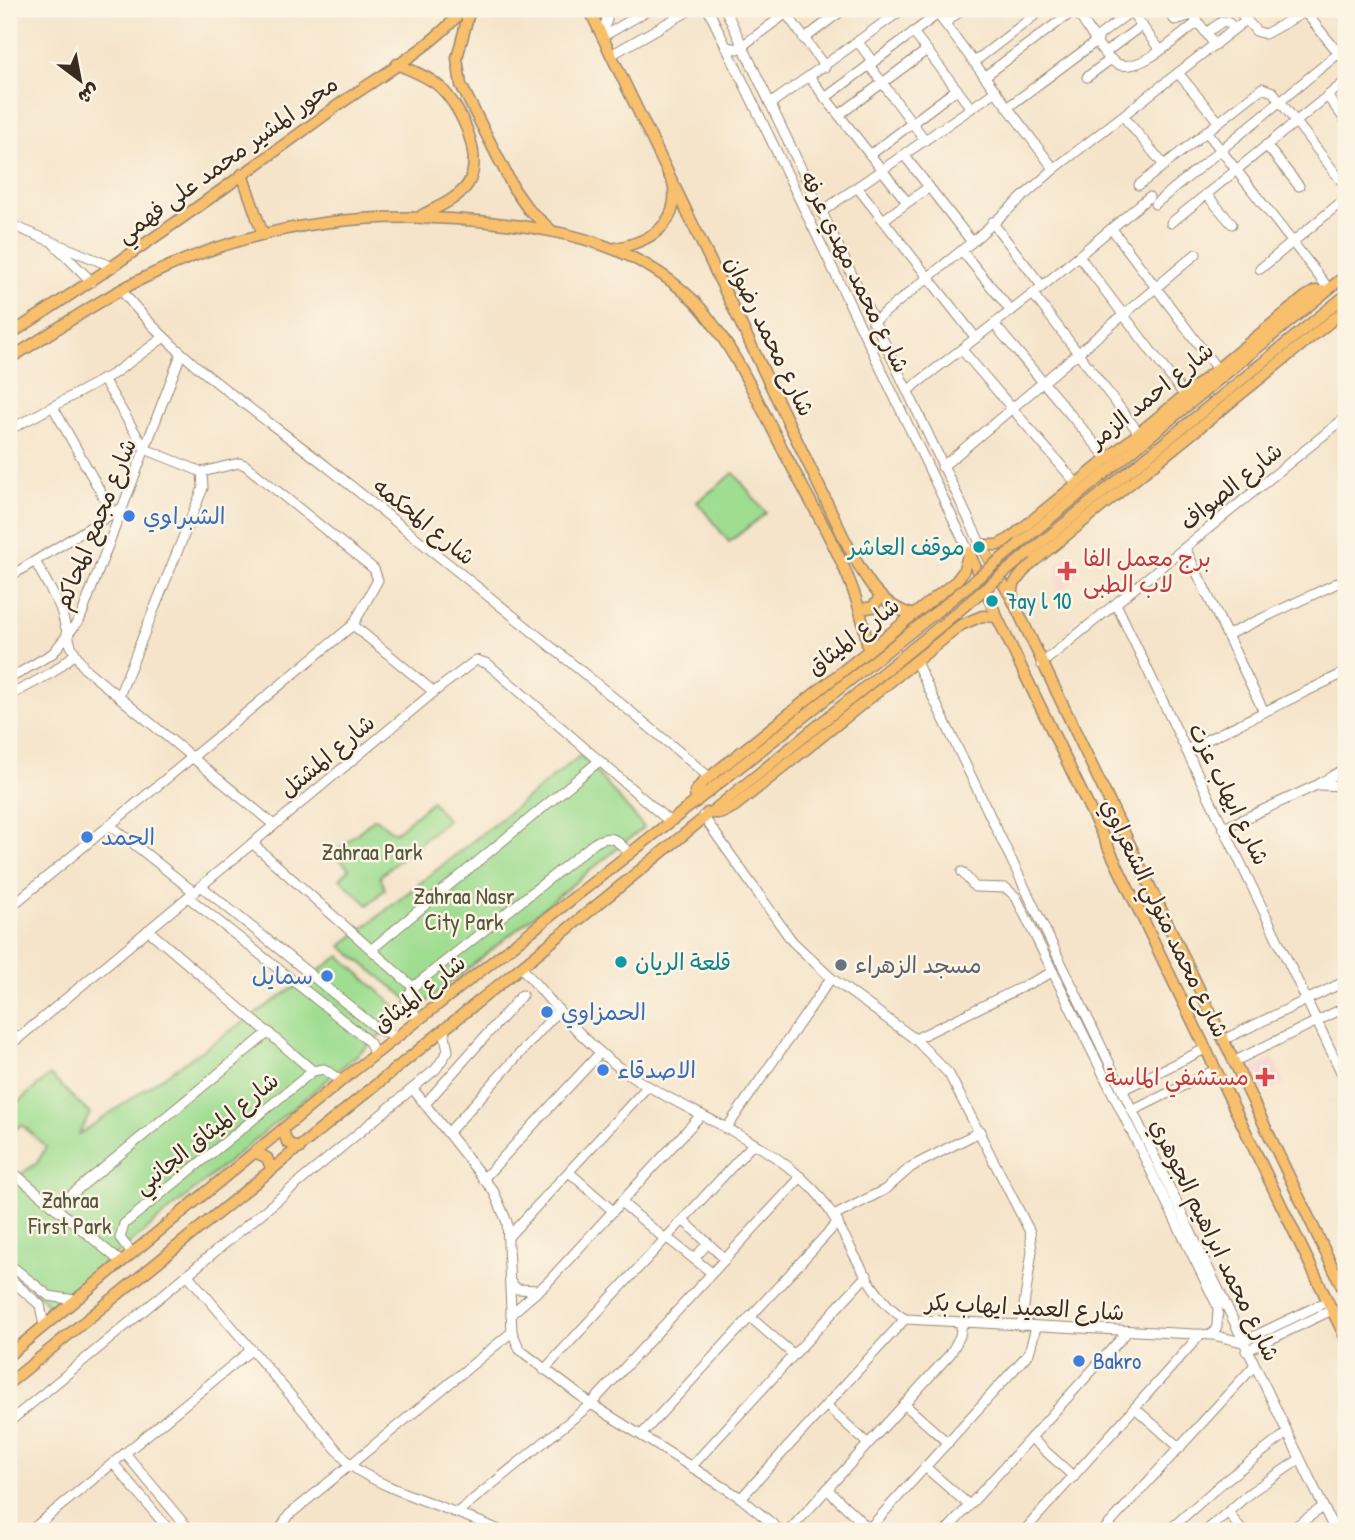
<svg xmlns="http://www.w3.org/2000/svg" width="1355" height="1540" font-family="'Patrick Hand','Playpen Sans Arabic',sans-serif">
  <rect width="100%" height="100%" fill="#fcf5e5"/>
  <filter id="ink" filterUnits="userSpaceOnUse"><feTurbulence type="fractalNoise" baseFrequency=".0143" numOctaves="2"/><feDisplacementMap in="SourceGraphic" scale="14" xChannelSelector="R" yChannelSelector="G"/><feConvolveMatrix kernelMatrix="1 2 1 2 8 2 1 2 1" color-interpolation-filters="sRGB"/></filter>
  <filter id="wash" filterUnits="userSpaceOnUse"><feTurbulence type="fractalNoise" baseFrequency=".00686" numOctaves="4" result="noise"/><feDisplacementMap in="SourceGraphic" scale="28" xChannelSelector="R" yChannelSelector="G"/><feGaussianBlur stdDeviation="1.57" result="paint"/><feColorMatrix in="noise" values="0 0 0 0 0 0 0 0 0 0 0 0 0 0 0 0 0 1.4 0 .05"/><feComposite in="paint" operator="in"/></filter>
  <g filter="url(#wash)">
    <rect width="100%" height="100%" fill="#f5e4ca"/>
    <!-- built -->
    <g fill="#f7d0cf">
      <polygon points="1074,551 1077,578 1058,592 1057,565"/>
      <polygon points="1273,1058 1285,1083 1257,1096 1245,1072"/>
    </g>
    <!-- green -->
    <g fill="#9fdd91" stroke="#6d8458" stroke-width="2">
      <polygon points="734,473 766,513 729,542 697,502"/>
      <polygon points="581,755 644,827 419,1008 341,946"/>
      <polygon points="432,801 447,820 380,876 385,889 368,905 340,879 349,869 334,853 375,818 395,833"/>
      <polygon points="340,956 405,1015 51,1309 9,1260 9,1182 37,1163 46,1147 22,1125 9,1132 9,1110 50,1075 90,1114 78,1135"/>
    </g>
  </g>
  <g filter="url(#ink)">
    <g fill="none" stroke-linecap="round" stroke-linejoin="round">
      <!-- minor casing -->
      <g stroke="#988774" stroke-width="11">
        <g id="minor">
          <polyline points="708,9 969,552"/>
          <polyline points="725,9 981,545"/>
          <polyline points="934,9 1054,169"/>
          <path d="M1075,9C1087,25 1099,51 1114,62C1136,78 1180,35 1198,22"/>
          <polyline points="1165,9 1175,20 1193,15 1215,45"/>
          <polyline points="1237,9 1256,31 1265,34 1305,12 1346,62"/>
          <polyline points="1131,11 1160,50"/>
          <polyline points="786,13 825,67"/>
          <polyline points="945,23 963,9"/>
          <polyline points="913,32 971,108"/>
          <polyline points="1206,33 1223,21 1229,23 1234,29"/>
          <polyline points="601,35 607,20 605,9"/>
          <polyline points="602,37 650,9"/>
          <polyline points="1096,38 1134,9"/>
          <polyline points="804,39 844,9"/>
          <polyline points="858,42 873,62"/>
          <polyline points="727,47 738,49 792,9"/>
          <polyline points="1106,52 1142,25"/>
          <polyline points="611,55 692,9"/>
          <polyline points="974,62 1043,9"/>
          <polyline points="869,65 925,140"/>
          <polyline points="1178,73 1218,121"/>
          <polyline points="985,76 1076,9"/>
          <polyline points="1087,77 1111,59"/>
          <polyline points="810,78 907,202"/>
          <polyline points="1327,96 1346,121"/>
          <polyline points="825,98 938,14"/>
          <polyline points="770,104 903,9"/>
          <polyline points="1008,107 1098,40"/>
          <polyline points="839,115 927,50"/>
          <polyline points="1123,116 1164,165"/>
          <polyline points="1206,131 1329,289"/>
          <polyline points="1266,145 1299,186"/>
          <polyline points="870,155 957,89"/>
          <polyline points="904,155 972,242"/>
          <polyline points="1139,185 1262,88 1273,92 1346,187"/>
          <polyline points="857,187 976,338"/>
          <polyline points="1206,194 1232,224"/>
          <polyline points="1155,204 1339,53"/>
          <polyline points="821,212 996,91"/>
          <polyline points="883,220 929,187"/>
          <polyline points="992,222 1042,286"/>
          <polyline points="1171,223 1346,81"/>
          <polyline points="9,224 113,267"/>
          <polyline points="1112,229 1217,369"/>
          <polyline points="54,244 92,282"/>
          <polyline points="962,251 1011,311"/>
          <polyline points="1079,256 1185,396"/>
          <polyline points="1260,269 1346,198"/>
          <path d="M121,290C179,363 258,412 330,469C457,571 585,672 709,777"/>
          <polyline points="1033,294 1139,433"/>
          <polyline points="873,322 972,242 1054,169 1246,20"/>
          <polyline points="994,324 1107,458"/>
          <polyline points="962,350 1076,483"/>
          <polyline points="907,391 1033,294 1149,197"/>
          <polyline points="53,407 113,514"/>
          <polyline points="9,430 113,374 163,338"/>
          <polyline points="942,467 1196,254"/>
          <polyline points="1185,548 1264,712"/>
          <polyline points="35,561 60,607 71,646 84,668 274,825"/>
          <polyline points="9,577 123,507"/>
          <polyline points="1116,604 1346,1082"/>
          <polyline points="353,625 434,692"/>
          <polyline points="1227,635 1346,579"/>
          <polyline points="916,662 1335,1531"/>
          <polyline points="1041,664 1346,417"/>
          <polyline points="9,679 53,653 80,619 181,354"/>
          <polyline points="9,696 53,672 75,654"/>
          <polyline points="119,696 203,488 202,472"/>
          <polyline points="1186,750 1346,672"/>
          <polyline points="1319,785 1346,786"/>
          <polyline points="703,816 792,941 831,978 915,1039 949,1074 1030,1232 1032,1251 1021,1326"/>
          <polyline points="110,825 194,892"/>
          <polyline points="1224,828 1317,785 1346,768"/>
          <polyline points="252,843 413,987"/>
          <polyline points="962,872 975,887 1006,888 1016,897 1218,1307 1217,1326 1213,1335"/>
          <polyline points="201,886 379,1030 397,1037"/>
          <polyline points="188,897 360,1034 370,1043 374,1055"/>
          <polyline points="9,908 353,625 378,580 374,569 245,465 239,463 202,472 145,449 103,379"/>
          <polyline points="148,930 313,1071"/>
          <polyline points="372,949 598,762"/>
          <path d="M521,967C555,1006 586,1046 630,1075C689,1114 764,1137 814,1190C849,1228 861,1292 905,1319L1213,1335L1242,1342L1328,1301"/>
          <path d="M419,1020L406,1001L413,987L593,844C611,832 617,840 630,854"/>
          <polyline points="9,1030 18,1038"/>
          <polyline points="915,1039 1053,972"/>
          <polyline points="1223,1040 1346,981"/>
          <polyline points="9,1046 434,692 476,660 488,664 670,822"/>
          <polyline points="1233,1062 1346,1007"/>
          <polyline points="413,1089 494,1192 507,1222 512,1332 520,1350 591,1404 741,1498 781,1531"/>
          <polyline points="1122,1090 1205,1049"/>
          <polyline points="425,1104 522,995"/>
          <polyline points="1132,1111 1215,1070"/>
          <polyline points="726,1129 831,978"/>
          <polyline points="448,1133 559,1010"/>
          <polyline points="9,1169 121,1262"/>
          <polyline points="569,1172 613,1211"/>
          <polyline points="483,1179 600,1053"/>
          <polyline points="621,1202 665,1239"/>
          <polyline points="55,1208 269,1032"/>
          <polyline points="834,1216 886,1189 911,1167 981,1131"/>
          <polyline points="683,1220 725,1259"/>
          <polyline points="509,1236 648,1086"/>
          <polyline points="666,1237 712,1273"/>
          <polyline points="132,1253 120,1238 124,1224 313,1071 324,1069 341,1081"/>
          <polyline points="694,1259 708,1243"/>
          <polyline points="9,1264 49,1296 75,1300"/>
          <path d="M187,1274L350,1465C389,1493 455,1509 501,1531"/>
          <polyline points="9,1278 40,1305 44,1326"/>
          <polyline points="510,1282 517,1289 539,1290"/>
          <polyline points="511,1314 547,1283 701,1115"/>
          <polyline points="750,1317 794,1355"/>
          <polyline points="1246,1351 1332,1310"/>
          <polyline points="544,1370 753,1144"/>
          <polyline points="904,1404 948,1443"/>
          <polyline points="826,1405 868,1444"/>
          <polyline points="1136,1409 1180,1448"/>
          <polyline points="9,1422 436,1069 448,1051 444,1030"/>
          <polyline points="641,1435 838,1222"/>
          <polyline points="1031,1438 1074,1477"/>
          <polyline points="125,1453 190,1531"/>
          <polyline points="113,1463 170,1531"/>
          <polyline points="691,1467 867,1275"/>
          <polyline points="925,1467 969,1505"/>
          <polyline points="827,1489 869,1529"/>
          <polyline points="741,1498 905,1319"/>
          <polyline points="459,1511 591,1404 801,1177"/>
          <polyline points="1228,1512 1242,1531"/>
          <polyline points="30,1531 251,1350"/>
          <polyline points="279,1531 289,1515 512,1332"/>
          <polyline points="789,1531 951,1353 960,1336 962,1323"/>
          <polyline points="867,1531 1029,1353 1036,1327"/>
          <polyline points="946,1531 1128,1331"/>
          <polyline points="1024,1531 1201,1334"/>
          <polyline points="1103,1531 1254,1366"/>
          <polyline points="1168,1531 1221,1484 1287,1433"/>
          <polyline points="1206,1531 1251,1492 1300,1459"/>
          <polyline points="1289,1531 1323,1507"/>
        </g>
      </g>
      <!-- major casing -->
      <g stroke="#988774" stroke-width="13">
        <g id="major">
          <polyline points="470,9 457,58 461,85 514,189 528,209 550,229"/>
          <path d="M589,9L845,540C862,572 876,605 914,615"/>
          <path d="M397,64C412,71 428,76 440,87C462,108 488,163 464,189C453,201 436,208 422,215"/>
          <polyline points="242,174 263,235"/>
          <path d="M616,248C648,242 678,226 674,188"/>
          <path d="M9,335C121,263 230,185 337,106C375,79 436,45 463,9"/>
          <path d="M9,359C55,331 101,298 150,275C264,220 381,208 505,224C574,232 639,249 691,298C726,331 760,405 782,448C815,513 860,579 868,651"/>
          <polyline points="1019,544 1346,275"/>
          <polyline points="981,545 1012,599 1346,1295"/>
          <polyline points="981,545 998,545 1009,539 1305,297 1315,291 1326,291"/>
          <polyline points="969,552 997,617 1346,1339"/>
          <polyline points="1027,554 1346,295"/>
          <polyline points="1012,599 1014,584 1027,567 1346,309"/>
          <polyline points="861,609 873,607 880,597"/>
          <polyline points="696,802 695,792 702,783 956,581 963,572 969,552"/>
          <polyline points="707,813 722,813 735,806 961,625 982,616 997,617"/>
          <polyline points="283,1130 287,1142 299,1149"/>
          <polyline points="255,1152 267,1158 272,1170"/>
          <polyline points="9,1355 341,1081 935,613"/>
          <polyline points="9,1383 944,623"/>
        </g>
      </g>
      <!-- minor -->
      <use href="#minor" stroke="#fff" stroke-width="9"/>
      <!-- major -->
      <use href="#major" stroke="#f8bf6c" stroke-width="10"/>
      <!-- major-bridge casing -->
      <g stroke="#988774" stroke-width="13" stroke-linecap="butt">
        <g id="major-bridge">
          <polyline points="935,613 1019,544"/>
          <polyline points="944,623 1027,554"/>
        </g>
      </g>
      <!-- major-bridge -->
      <use href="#major-bridge" stroke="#f8bf6c" stroke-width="10"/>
    </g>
  </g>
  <!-- markers -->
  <g fill="#3f7fe0" stroke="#fcf5e5" stroke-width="2.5">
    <circle cx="129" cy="516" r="7"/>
    <circle cx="87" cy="837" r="7"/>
    <circle cx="327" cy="976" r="7"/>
    <circle cx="547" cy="1012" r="7"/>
    <circle cx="603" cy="1070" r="7"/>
    <circle cx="1079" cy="1361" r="7"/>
  </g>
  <g fill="#0f9aa8" stroke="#fcf5e5" stroke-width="2.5">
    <circle cx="979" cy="547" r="7"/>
    <circle cx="992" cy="601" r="7"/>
    <circle cx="621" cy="962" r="7"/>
  </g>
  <g fill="#e0444e" stroke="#fcf5e5" stroke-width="2.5">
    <path d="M1063.5 560.5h7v7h7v7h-7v7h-7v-7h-7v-7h7z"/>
    <path d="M1261.5 1066.5h7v7h7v7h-7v7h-7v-7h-7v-7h7z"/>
  </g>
  <circle fill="#6b7280" stroke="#fcf5e5" stroke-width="2.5" cx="841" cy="965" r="7"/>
  <g text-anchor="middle" stroke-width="5" stroke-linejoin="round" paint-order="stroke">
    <!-- street labels -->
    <g font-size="23" fill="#3b2a1e" stroke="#fcf5e5">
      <text transform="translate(227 159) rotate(-36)" y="8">محور المشير محمد على فهمي</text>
      <text transform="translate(855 272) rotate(64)" y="8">شارع محمد مهدي عرفه</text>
      <text transform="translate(770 336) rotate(64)" y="8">شارع محمد رضوان</text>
      <text transform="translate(1151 395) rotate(-39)" y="8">شارع احمد الزمر</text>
      <text transform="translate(1231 486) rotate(-39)" y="8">شارع الصواف</text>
      <text transform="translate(424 521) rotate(39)" y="8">شارع المحكمه</text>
      <text transform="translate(95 524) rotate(-68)" y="8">شارع مجمع المحاكم</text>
      <text transform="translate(853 636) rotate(-38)" y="8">شارع الميثاق</text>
      <text transform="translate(327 756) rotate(-40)" y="8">شارع المشتل</text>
      <text transform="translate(1229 794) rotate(64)" y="8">شارع ايهاب عزت</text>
      <text transform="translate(1165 918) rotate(64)" y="8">شارع محمد متولي الشعراوي</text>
      <text transform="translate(419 993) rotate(-38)" y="8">شارع الميثاق</text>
      <text transform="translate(206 1133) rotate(-39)" y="8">شارع الميثاق الجانبي</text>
      <text transform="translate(1215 1240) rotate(64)" y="8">شارع محمد ابراهيم الجوهري</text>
      <text transform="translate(1025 1307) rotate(3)" y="8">شارع العميد ايهاب بكر</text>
    </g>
    <!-- shop labels -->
    <g font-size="23" fill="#366cbe" stroke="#fcf5e5" text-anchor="start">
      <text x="143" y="524">الشبراوي</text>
      <text x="101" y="845">الحمد</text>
      <text x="313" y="984" text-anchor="end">سمايل</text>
      <text x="561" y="1020">الحمزاوي</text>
      <text x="617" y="1078">الاصدقاء</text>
      <text x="1093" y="1369">Bakro</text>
    </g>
    <!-- culture labels -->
    <g font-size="23" fill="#0d838f" stroke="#fcf5e5" text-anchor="start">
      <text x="965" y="555" text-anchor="end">موقف العاشر</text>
      <text x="1006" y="609">7ay l 10</text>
      <text x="635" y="970">قلعة الريان</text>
    </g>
    <!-- health labels -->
    <g font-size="23" fill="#be3a42" stroke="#fcf5e5" text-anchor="start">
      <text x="1083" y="566">برج معمل الفا<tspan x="1083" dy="26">لاب الطبى</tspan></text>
      <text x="1249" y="1085" text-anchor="end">مستشفي الماسة</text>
    </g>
    <!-- park labels -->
    <g font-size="23" fill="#54573b" stroke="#fcf5e5">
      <text x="372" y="860">Zahraa Park</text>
      <text x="464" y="904">Zahraa Nasr<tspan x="464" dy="26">City Park</tspan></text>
      <text x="70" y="1208">Zahraa<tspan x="70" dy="26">First Park</tspan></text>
    </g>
    <!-- worship labels -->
    <g font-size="23" fill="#5b616d" stroke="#fcf5e5" text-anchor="start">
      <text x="855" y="973">مسجد الزهراء</text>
    </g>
  </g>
  <!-- margin -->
  <rect width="1355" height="1540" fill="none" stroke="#fcf5e5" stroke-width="35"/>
  <!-- north arrow -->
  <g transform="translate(80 80) rotate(148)" stroke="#fcf5e5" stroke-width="5" paint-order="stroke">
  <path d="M0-5L12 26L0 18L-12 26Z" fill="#3b2a1e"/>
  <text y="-10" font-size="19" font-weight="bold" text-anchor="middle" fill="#3b2a1e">ش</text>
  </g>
</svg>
